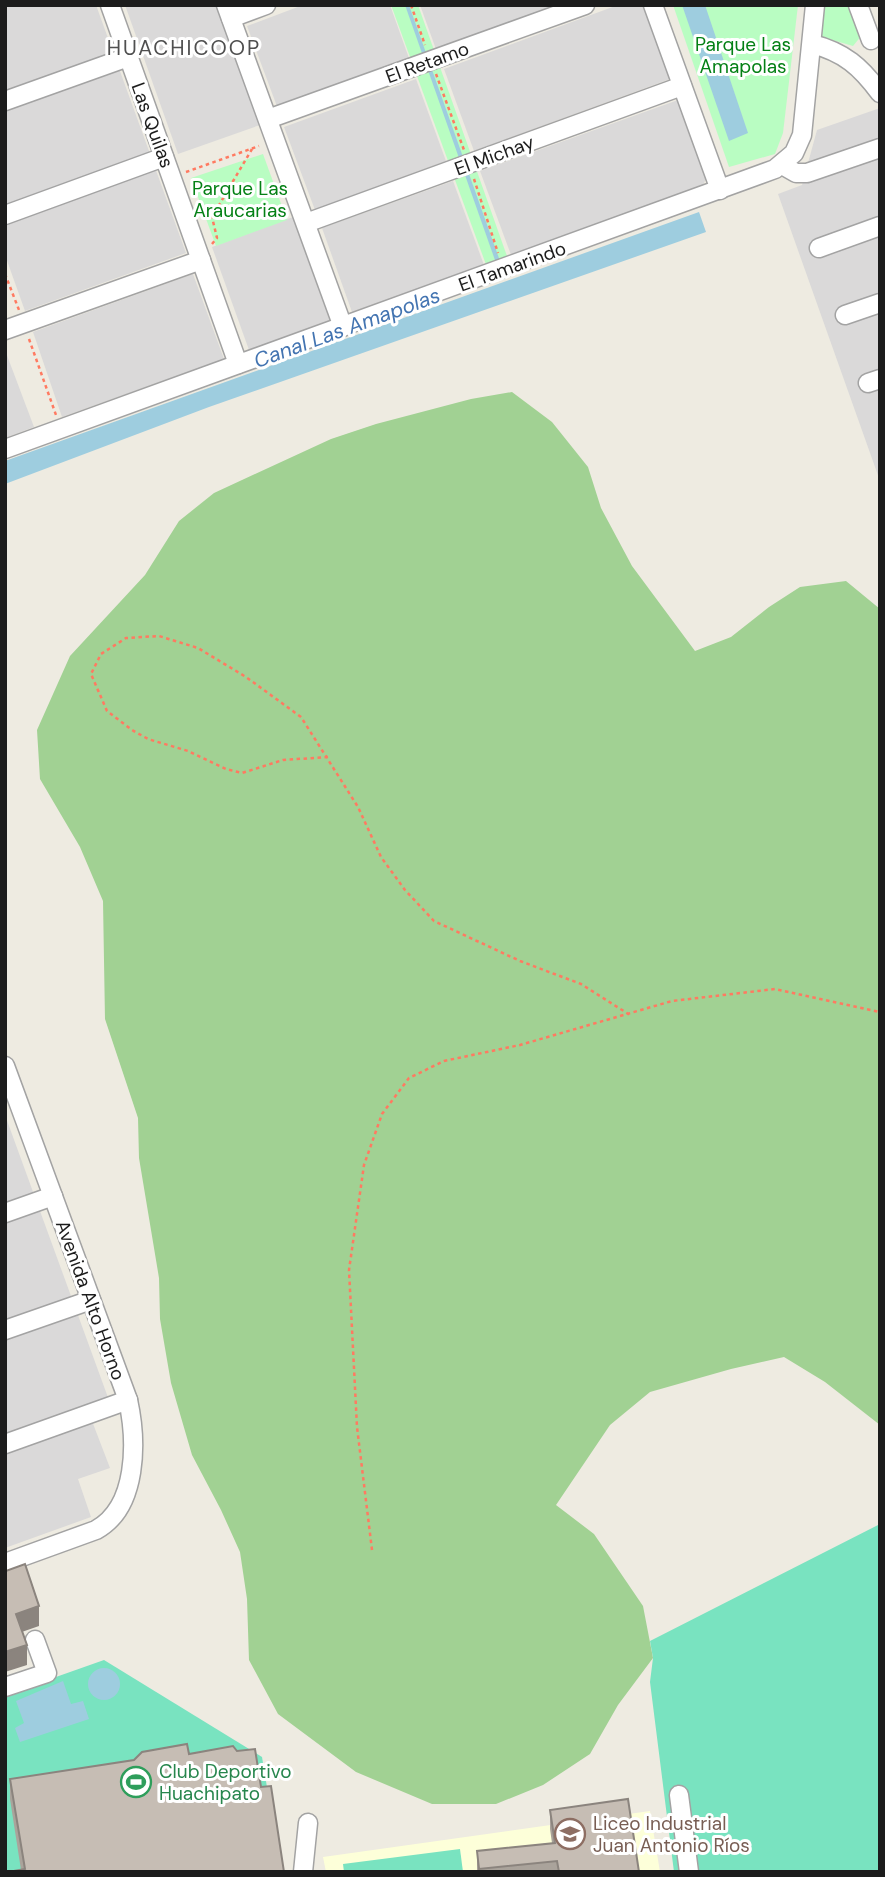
<svg xmlns="http://www.w3.org/2000/svg" width="885" height="1877" font-family="'DM Sans',sans-serif">
  <rect width="100%" height="100%" fill="#eeebe1"/>
  <!-- residential -->
  <g fill="#dad9d9">
    <polygon points="5,5 96,5 186,253 25,311 5,255"/>
    <polygon points="125,5 216,5 260,125 178,154"/>
    <polygon points="303,5 390,5 410,61 278,109 247,26"/>
    <polygon points="420,5 559,5 437,52"/>
    <polygon points="618,5 644,5 670,79 474,151 444,69"/>
    <polygon points="416,79 446,161 315,210 284,127"/>
    <polygon points="678,100 706,179 703,185 511,255 480,171"/>
    <polygon points="880,108 880,481 778,194 802,185 817,130"/>
    <polygon points="453,181 484,265 352,312 322,228"/>
    <polygon points="293,217 331,320 249,350 212,247"/>
    <polygon points="193,274 224,359 62,417 33,332"/>
    <polygon points="5,350 34,427 5,438"/>
    <polygon points="5,1115 110,1403 87,1408 110,1468 78,1479 91,1517 5,1548"/>
  </g>
  <!-- education -->
  <polygon fill="#fdffd9" points="650,1811 660,1872 326,1872 323,1857"/>
  <!-- forest -->
  <polygon fill="#a1d193" points="512,392 552,422 588,467 601,508 632,566 695,651 731,637 769,607 800,587 846,581 880,609 880,1425 825,1382 784,1357 731,1369 650,1392 610,1425 556,1505 594,1534 643,1606 653,1658 618,1705 590,1754 543,1785 496,1804 432,1804 356,1772 278,1714 249,1660 247,1599 240,1552 221,1510 192,1455 171,1383 160,1319 159,1278 139,1158 138,1118 105,1019 103,901 80,847 40,779 37,730 70,656 145,575 179,521 214,493 331,439 376,424 471,399"/>
  <!-- park -->
  <g fill="#b9fdc2">
    <polygon points="391,5 418,5 513,273 492,281"/>
    <polygon points="673,5 798,5 783,133 775,154 729,167"/>
    <polygon points="824,5 852,5 862,35 853,46 822,37"/>
    <polygon points="263,154 287,220 216,246 191,178"/>
  </g>
  <!-- pitch -->
  <g fill="#79e3c0">
    <polygon points="880,1524 880,1872 674,1872 650,1682 653,1658 650,1641"/>
    <polygon points="104,1660 262,1757 281,1872 5,1872 5,1695"/>
    <polygon points="460,1849 463,1872 344,1872 343,1864"/>
  </g>
  <!-- water -->
  <g fill="#9ecddf">
    <polygon points="405,5 409,5 506,278 502,280"/>
    <polygon points="682,5 705,5 748,133 729,141"/>
    <polygon points="699,212 706,232 209,407 5,484 5,461"/>
    <circle cx="104" cy="1684" r="16"/>
    <polygon points="63,1681 71,1704 83,1701 89,1719 20,1742 15,1728 24,1723 16,1701"/>
  </g>
  <g fill="none" stroke-linecap="round" stroke-linejoin="round">
    <!-- minor casing -->
    <g stroke="#a3a3a3" stroke-width="21">
      <g id="minor">
        <polyline points="110,5 238,364"/>
        <polyline points="226,5 343,327"/>
        <polyline points="653,5 720,190"/>
        <polyline points="858,5 871,40"/>
        <polyline points="231,18 266,5"/>
        <path d="M812,44C844,52 861,67 880,93"/>
        <polyline points="5,101 128,57"/>
        <polyline points="268,119 585,5"/>
        <polyline points="782,165 796,173 807,173 880,148"/>
        <polyline points="5,215 164,157"/>
        <polyline points="306,223 682,86"/>
        <polyline points="819,248 880,226"/>
        <polyline points="845,315 880,303"/>
        <polyline points="5,330 201,260"/>
        <polyline points="868,383 880,379"/>
        <polyline points="5,449 775,169 794,153 802,135 815,5"/>
        <path d="M5,1066L128,1400C137,1441 138,1507 96,1530L5,1563"/>
        <polyline points="5,1213 53,1196"/>
        <polyline points="5,1330 91,1300"/>
        <polyline points="5,1444 128,1400"/>
        <polyline points="5,1687 47,1673 35,1640"/>
        <polyline points="679,1795 689,1872"/>
        <polyline points="303,1872 308,1823"/>
      </g>
    </g>
    <!-- path -->
    <g stroke="#ff7a61" stroke-width="2.5" stroke-dasharray="3.5 3.5" stroke-linecap="butt">
      <polyline points="411,5 425,45"/>
      <polyline points="436,74 464,150"/>
      <polyline points="186,172 259,146"/>
      <polyline points="474,179 498,253"/>
      <polyline points="212,244 217,238 212,217 252,149"/>
      <polyline points="5,274 19,310"/>
      <polyline points="29,339 56,415"/>
      <polyline points="328,757 283,760 242,773 226,769 188,751 148,739 132,730 107,711 91,674 101,654 126,638 159,636 198,648 246,677 301,717 358,807 381,857 405,890 434,921 520,961 581,984 630,1015"/>
      <polyline points="372,1550 357,1427 349,1270 364,1165 382,1114 409,1078 444,1061 520,1045 672,1001 775,989 880,1012"/>
    </g>
    <!-- minor -->
    <use href="#minor" stroke="#fff" stroke-width="18"/>
  </g>
  <!-- wall -->
  <g fill="#aaa39b">
    <polygon points="189,1754 261,1787 21,1870 10,1799 10,1779"/>
    <polygon points="550,1810 639,1872 477,1872 477,1851 552,1843 550,1829"/>
  </g>
  <!-- shaded-wall -->
  <g fill="#8b847e">
    <polygon points="39,1606 39,1626 16,1634 16,1614"/>
    <polygon points="27,1645 27,1665 5,1672 5,1652"/>
  </g>
  <!-- building -->
  <g fill="#c6bdb4" stroke="#8b847e" stroke-width="2">
    <polygon points="25,1564 39,1606 16,1614 27,1645 5,1652 5,1568 6,1571"/>
    <polygon points="187,1744 189,1754 233,1746 237,1751 255,1749 261,1787 271,1786 284,1872 8,1872 25,1869 10,1779 134,1760 142,1752"/>
    <polygon points="628,1799 639,1872 559,1872 557,1861 479,1869 477,1851 555,1843 550,1810"/>
  </g>
  <!-- icons -->
  <defs>
    <g id="stadium-ring" transform="scale(1.575)"><circle r="9.5" fill="#fff" stroke="#2e9e5b" stroke-width="1.5"/><path d="M0-5a6.5 5 0 1 0 0 10a6.5 5 0 1 0 0-10ZM-3.5-1.8h7v3.6h-7Z" fill="#2e9e5b"/></g>
    <g id="school-ring" transform="scale(1.575)"><circle r="9.5" fill="#fff" stroke="#8d6e63" stroke-width="1.5"/><path d="M0-5L7-2L0 1L-7-2ZM-4 1L0 2.5L4 1V4Q0 6-4 4Z" fill="#8d6e63"/></g>
  </defs>
  <g fill-rule="evenodd">
    <use href="#stadium-ring" x="136" y="1782"/>
    <use href="#school-ring" x="570" y="1834"/>
  </g>
  <g text-anchor="middle" stroke-width="6" stroke-linejoin="round" paint-order="stroke">
    <!-- park labels -->
    <g font-size="19" fill="#048015" stroke="#fff">
      <text x="743" y="51">Parque Las<tspan x="743" dy="22">Amapolas</tspan></text>
      <text x="240" y="195">Parque Las<tspan x="240" dy="22">Araucarias</tspan></text>
    </g>
    <!-- street labels -->
    <g font-size="19" fill="#1c1c1c" stroke="#fff">
      <text transform="translate(427 62) rotate(-20)" y="7">El Retamo</text>
      <text transform="translate(153 125) rotate(70)" y="7">Las Quilas</text>
      <text transform="translate(494 155) rotate(-20)" y="7">El Michay</text>
      <text transform="translate(512 266) rotate(-20)" y="7">El Tamarindo</text>
      <text transform="translate(91 1300) rotate(70)" y="7">Avenida Alto Horno</text>
    </g>
    <!-- leisure labels -->
    <g font-size="19" fill="#27864d" stroke="#fff" text-anchor="start">
      <text x="159" y="1778">Club Deportivo<tspan x="159" dy="22">Huachipato</tspan></text>
    </g>
    <!-- education labels -->
    <g font-size="19" fill="#785e54" stroke="#fff" text-anchor="start">
      <text x="593" y="1830">Liceo Industrial<tspan x="593" dy="22">Juan Antonio Ríos</tspan></text>
    </g>
    <!-- neighbourhood labels -->
    <g font-size="21" letter-spacing="2" fill="#4f4f4f" stroke="#fff">
      <text x="184" y="55">HUACHICOOP</text>
    </g>
    <!-- water labels -->
    <g font-size="21" font-style="italic" fill="#4374b1" stroke="#fff">
      <text transform="translate(347 328) rotate(-20)" y="7">Canal Las Amapolas</text>
    </g>
  </g>
  <!-- border -->
  <rect width="885" height="1877" fill="none" stroke="#1c1c1c" stroke-width="14"/>
</svg>
